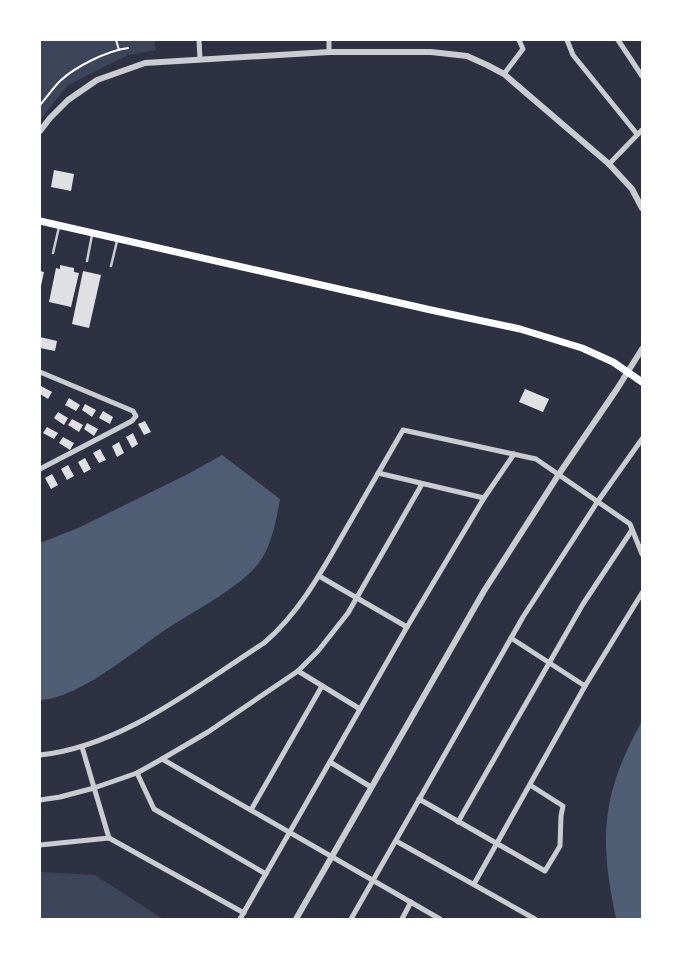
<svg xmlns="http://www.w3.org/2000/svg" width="682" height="959" font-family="'PT Sans',sans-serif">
  <rect width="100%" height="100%" fill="#2d3142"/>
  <!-- green -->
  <g fill="#3c4559">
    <polygon points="40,40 158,40 154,43 156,50 128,55 68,85 40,120"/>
    <polygon points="40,872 95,875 163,919 40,919"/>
  </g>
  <!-- water -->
  <g fill="#4f5d75">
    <path d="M222,455L280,499C276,521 272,546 258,564C239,588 192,612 165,630C134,651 78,699 40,700V543L78,528L186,475Z"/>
    <path d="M642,721V919H616C599,837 601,795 642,721Z"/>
  </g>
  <!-- building -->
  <g fill="#e0e0e3">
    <polygon points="54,170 74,174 71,191 51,187"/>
    <polygon points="60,265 74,268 74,272 79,273 71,307 49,302 56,268 60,269"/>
    <polygon points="40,271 44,272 41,286 40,286"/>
    <polygon points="83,271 101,275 89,328 72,324"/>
    <polygon points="40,337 57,341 55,351 40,348"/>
    <polygon points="41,386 52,392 48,399 40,394"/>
    <polygon points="525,389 549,399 543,412 519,402"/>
    <polygon points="69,398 80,405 76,411 65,405"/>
    <polygon points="85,404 96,410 92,417 82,410"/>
    <polygon points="103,411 113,417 110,424 99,418"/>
    <polygon points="58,412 68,418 64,425 54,418"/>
    <polygon points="72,419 83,425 79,432 68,425"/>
    <polygon points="145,421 151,432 144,435 138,424"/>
    <polygon points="87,423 98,429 94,436 84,429"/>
    <polygon points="47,427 58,433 54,439 43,433"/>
    <polygon points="133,433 138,444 132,448 126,437"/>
    <polygon points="63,437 74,443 70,450 59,443"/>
    <polygon points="119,442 124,453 117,457 112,446"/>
    <polygon points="100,449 106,460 99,463 93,453"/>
    <polygon points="85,458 91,469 84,473 78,462"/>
    <polygon points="68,465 74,476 67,480 61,469"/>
    <polygon points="52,474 58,485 51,489 45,478"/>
  </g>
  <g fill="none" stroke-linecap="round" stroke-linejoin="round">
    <!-- path -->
    <g stroke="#fff" stroke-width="2">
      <polyline points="116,40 119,50"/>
      <path d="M40,105C47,97 53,88 60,81C76,66 107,51 128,48"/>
    </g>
    <!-- service -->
    <g stroke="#caccd0" stroke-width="2.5">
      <polyline points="53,253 59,227"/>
      <polyline points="87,261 92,235"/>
      <polyline points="111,266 117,241"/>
    </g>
    <!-- minor -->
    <g stroke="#caccd0" stroke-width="5">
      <polyline points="199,40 200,59"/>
      <polyline points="567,40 573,55 637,134"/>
      <polyline points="618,40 642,76"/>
      <polyline points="329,52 329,40"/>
      <polyline points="504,74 523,49 519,40"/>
      <polyline points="609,164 642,130"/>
      <polyline points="40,372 133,411 136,416 132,421 40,469"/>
      <polyline points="378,473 484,498"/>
      <polyline points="319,576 407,627"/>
      <polyline points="511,638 585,686"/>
      <polyline points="298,671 360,709"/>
      <polyline points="82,747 109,838"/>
      <path d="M40,755C123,746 195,687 264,643C300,612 322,571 346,529C365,496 384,463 403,430L536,459L630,524L642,554"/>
      <polyline points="162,759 440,919"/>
      <polyline points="330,762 371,787"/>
      <polyline points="137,773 154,809 266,874"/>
      <polyline points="419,799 545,871 560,846 561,816 563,806 530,785"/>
      <polyline points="40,800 60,797 94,788 137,773 162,759 208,732 298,671 318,651 348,613 422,484"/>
      <polyline points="251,810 322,686"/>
      <polyline points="458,822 583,604 632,530"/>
      <polyline points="396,841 535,919"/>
      <polyline points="40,845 109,838 244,913"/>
      <polyline points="474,884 585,686 642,593"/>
      <polyline points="240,919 407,627 484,498 514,454"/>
      <polyline points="351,919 523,617 598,501 642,439"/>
      <polyline points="402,919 411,902"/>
    </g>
    <!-- tertiary -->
    <g stroke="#caccd0" stroke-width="6">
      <polyline points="40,131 50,118 68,100 97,80 145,63 329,52 431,52 467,56 487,65 504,74 609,164 632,189 642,208"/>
      <polyline points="296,919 484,591 559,474 617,389 642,349"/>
    </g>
    <!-- secondary -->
    <polyline stroke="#fff" stroke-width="7" points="40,221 431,310 520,329 582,348 613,362 642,382"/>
  </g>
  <!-- border -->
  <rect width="682" height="959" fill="none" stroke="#ffffff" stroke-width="82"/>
</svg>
